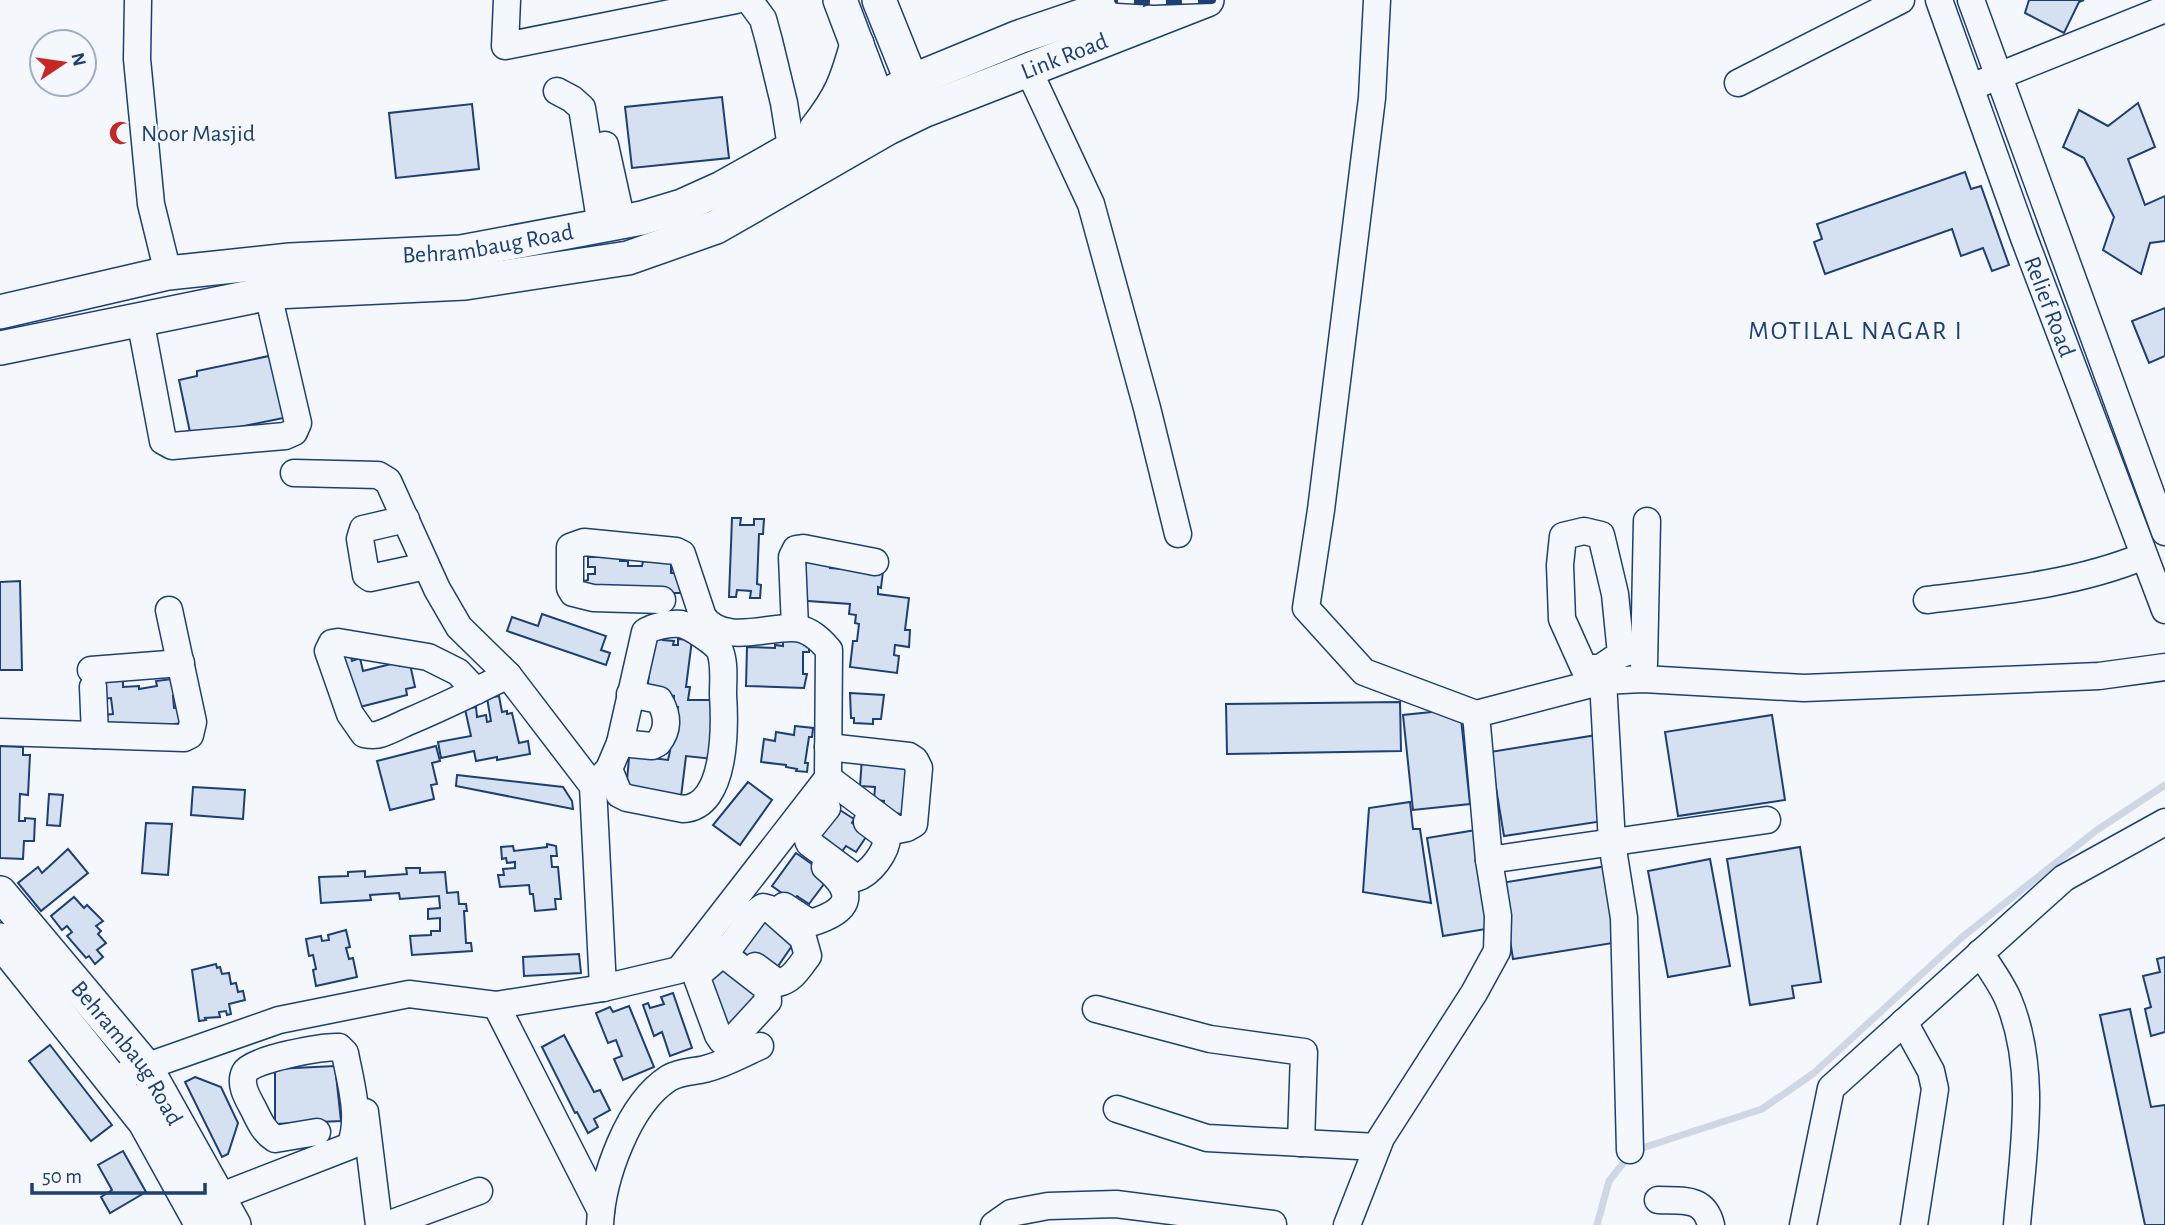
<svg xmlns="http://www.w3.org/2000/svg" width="2165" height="1225" font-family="'Alegreya Sans',sans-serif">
  <rect width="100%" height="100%" fill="#f4f7fb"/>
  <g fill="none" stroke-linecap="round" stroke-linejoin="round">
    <!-- stream -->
    <polyline stroke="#cfd7e4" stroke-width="7" points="1597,1225 1609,1181 1633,1151 1762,1109 1814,1073 1961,938 2097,830 2165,785"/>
  </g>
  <!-- building -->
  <g fill="#d5e0f0" stroke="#1d3f73" stroke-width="2">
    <polygon points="2029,0 2084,0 2079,2 2064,33 2025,13"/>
    <polygon points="722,97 729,158 632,168 625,107"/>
    <polygon points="2138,103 2155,147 2128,159 2145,205 2165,196 2165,241 2150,243 2141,274 2103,250 2114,217 2084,158 2063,147 2079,110 2108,126"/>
    <polygon points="472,104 479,169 396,178 389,113"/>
    <polygon points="1965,172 1971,189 1981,186 2009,265 1992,271 1983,248 1961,256 1952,229 1825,274 1814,242 1822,239 1817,224"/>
    <polygon points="2165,308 2165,356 2149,363 2132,321"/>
    <polygon points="269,356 293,416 191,437 179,380 197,376 197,371"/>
    <polygon points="732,518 741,518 740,525 754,525 754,519 764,519 763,534 759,534 757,584 761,585 760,598 750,598 751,591 737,590 736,597 729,597"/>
    <polygon points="799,556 831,561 830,568 883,571 881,588 878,587 878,594 909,598 905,630 910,630 909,647 895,645 894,655 899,656 897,673 850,667 853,641 857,641 859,624 855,623 856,615 849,614 850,604 794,600"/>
    <polygon points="588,557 620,557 620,561 628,561 628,566 642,566 643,561 680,564 671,565 671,573 679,573 688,593 584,593 584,581 588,580 588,574 595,574 595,567 588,567"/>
    <polygon points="20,581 22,670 0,670 0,582"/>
    <polygon points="542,614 606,636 601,650 610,653 606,665 507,631 512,617 538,626"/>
    <polygon points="648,634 664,636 663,640 674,641 673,645 678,645 678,639 692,640 686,687 690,687 688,700 719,700 713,759 686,756 681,797 622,792 627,780 629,758 623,758 636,751 636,756 668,760 670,751 666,751 675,741 678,707 673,707 674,696 641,692 642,682 648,683 652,647"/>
    <polygon points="806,638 806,646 809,646 809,652 803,652 803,674 807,674 804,688 746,686 747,647 775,648 775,645 783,646 783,640"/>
    <polygon points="350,649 352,661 360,658 363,671 399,662 400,666 410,664 415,687 406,689 407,695 352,709 338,652"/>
    <polygon points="180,678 182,696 173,696 174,708 183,707 184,723 101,731 100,715 113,714 111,698 101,699 100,682 123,679 123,687 139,686 139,689 157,686 156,681"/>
    <polygon points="850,693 884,695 881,719 873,719 873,724 854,723 854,718 851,718"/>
    <polygon points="499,696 502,712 507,711 507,714 512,713 519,743 528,741 530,754 497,760 497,757 476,761 474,751 441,758 438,742 471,736 465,709 476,707 477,717 486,715 487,722 491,721 487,698"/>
    <polygon points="1400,702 1401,751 1227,754 1226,704"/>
    <polygon points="1460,709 1470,804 1413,810 1403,715"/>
    <polygon points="1772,715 1785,800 1678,816 1665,732"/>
    <polygon points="795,726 813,728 812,737 809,737 805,763 808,763 807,772 796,771 797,769 786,767 786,765 761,762 764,739 775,741 776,732 794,735"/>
    <polygon points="1597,735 1610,820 1504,836 1490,752"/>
    <polygon points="0,746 23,747 23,755 30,755 28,795 20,794 19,821 25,821 25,818 35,819 34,841 24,841 23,859 0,858"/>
    <polygon points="436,746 440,761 432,763 437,784 431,785 434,799 390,810 377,761"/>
    <polygon points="862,758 913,763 909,815 894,813 882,817 884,801 874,800 875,787 860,786"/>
    <polygon points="457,775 563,787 572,801 573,809 456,786"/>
    <polygon points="748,782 772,800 740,845 713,825"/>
    <polygon points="193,787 245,790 243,819 191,815"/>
    <polygon points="49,794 63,795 60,826 47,825"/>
    <polygon points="1410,802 1413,829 1420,829 1431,903 1363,892 1369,808"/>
    <polygon points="832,805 854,819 852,823 868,834 856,852 846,846 840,854 811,833"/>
    <polygon points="146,823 172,824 168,875 142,873"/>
    <polygon points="1476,830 1492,928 1443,936 1427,838"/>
    <polygon points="547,844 556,846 557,856 551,856 552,867 558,867 561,899 555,899 556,909 535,911 533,894 530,894 529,885 500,887 498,875 504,875 503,869 515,868 515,862 507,863 506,858 502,859 501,847 513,846 514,851 547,847"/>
    <polygon points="1800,847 1821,982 1792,986 1794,998 1750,1005 1727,859"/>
    <polygon points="68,849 88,873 41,911 18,883 38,867 42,873"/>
    <polygon points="796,853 819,869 827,880 809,904 797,896 793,901 772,886"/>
    <polygon points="1710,859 1730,966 1668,977 1648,871"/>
    <polygon points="1607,866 1619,942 1513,959 1501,883"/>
    <polygon points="406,868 420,868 420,873 445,872 447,893 458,892 459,904 466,904 467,911 464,911 466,943 471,943 472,951 412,955 410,936 431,935 431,931 440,931 440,918 428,919 428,909 440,908 439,896 400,899 399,893 370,895 371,900 321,903 319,877 348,876 348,872 365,871 365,877 407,874"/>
    <polygon points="74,897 84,908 87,905 103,921 96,926 101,931 98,934 106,943 97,950 103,957 95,964 89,956 86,958 67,936 72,932 67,926 62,930 51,916"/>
    <polygon points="764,913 796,940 776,969 760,965 738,948"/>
    <polygon points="346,930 350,947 346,948 349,959 353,958 357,977 316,986 313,970 316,969 313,955 309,956 306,939 321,936 322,941 329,940 328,935"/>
    <polygon points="579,954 581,973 524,976 523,957"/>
    <polygon points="2165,957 2165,1032 2151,1036 2145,1009 2151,1007 2143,976 2160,972 2157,959"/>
    <polygon points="718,961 762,1000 729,1035 708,975"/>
    <polygon points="216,964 217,968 220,967 222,974 229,973 231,984 236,983 238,992 243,991 245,1000 229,1004 231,1014 227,1015 226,1011 219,1012 220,1017 205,1018 206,1020 199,1021 192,970"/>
    <polygon points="673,993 692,1048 670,1056 662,1032 654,1036 643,1005 648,1003 650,1008 664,1004 661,997"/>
    <polygon points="629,1006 654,1067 623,1080 614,1059 622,1056 616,1040 608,1043 596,1013 610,1007 613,1012"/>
    <polygon points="2130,1009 2151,1107 2165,1105 2165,1225 2145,1225 2100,1015"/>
    <polygon points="564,1035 594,1092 600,1090 610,1110 594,1119 598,1127 588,1133 577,1112 575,1113 542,1047"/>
    <polygon points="50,1045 112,1125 91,1141 29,1061"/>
    <polygon points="335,1066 341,1121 275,1124 275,1069"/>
    <polygon points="195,1077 221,1087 238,1123 228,1154 222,1157 185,1082"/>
    <polygon points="123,1151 146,1192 110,1213 101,1197 112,1190 98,1165"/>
  </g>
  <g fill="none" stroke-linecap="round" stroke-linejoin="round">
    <!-- minor casing -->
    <g stroke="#1d3f73" stroke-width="29">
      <g id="minor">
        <polyline points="138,0 137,59 151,204 168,273"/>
        <polyline points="507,0 505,46 736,0"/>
        <polyline points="749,0 763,19 769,41 784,103 791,147"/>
        <polyline points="1377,0 1372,98 1321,510 1306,608 1364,672 1476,714"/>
        <path id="s1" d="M1939,0L2024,238L2165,610"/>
        <polyline points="1971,0 2165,532"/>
        <polyline points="1028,69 1091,204 1147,408 1178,534"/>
        <polyline points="1738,83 1901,0"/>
        <polyline points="1981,83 2165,9"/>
        <polyline points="557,91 572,99 582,108 601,226"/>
        <polyline points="605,145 622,222"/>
        <polyline points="140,319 163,441 172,446 285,436 294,432 298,423 268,294"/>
        <polyline points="294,473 378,475 388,481 437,589 459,627 508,675"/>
        <polyline points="406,519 363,529 360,539 366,575 370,578 426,566"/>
        <path d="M1927,600C2001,591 2076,584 2144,556"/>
        <polyline points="795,627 792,557 796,549 803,548 875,562"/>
        <polyline points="1621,654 1615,594 1601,535 1584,531 1563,536 1560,565 1562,619 1584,668 1600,668 1621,654 1644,648"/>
        <polyline points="1644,664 1647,521"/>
        <polyline points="91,670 181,663"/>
        <polyline points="1603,681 1612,843 1624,918 1630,1150"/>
        <polyline points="93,687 95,735"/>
        <path d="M476,691L458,672L428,657L338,642L332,643L328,651L350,714L364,734C369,735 375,736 380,734C390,731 400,725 410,721C443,707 476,691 508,675L593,786L603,988"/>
        <polyline points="0,732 184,738 190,735 193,722 169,610"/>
        <path d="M620,743L652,746L658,743C669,729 668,715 659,700L630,694"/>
        <polyline points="828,747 909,756 915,760 919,768 914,824 907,828 897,830 828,778"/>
        <path d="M593,786L609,769L620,743L645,632C653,626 671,623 681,624C690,626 716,643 720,651C725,664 723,680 723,694C725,725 727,807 683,809L627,798L619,794L609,769"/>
        <path d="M827,808L806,834L809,843L856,878C870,874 887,852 887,837L867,822"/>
        <polyline points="1767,820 1489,860 1476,714 1603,681 1643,679 1804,688 2099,676 2165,667"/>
        <path d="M784,906L810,923C848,912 859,895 825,867"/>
        <polyline points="704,939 767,988 768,1001 734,1038 722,1041 718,1035 697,978 701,972 723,953"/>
        <path d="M730,947L755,913L763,907L770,909L803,938L808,956C799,967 793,980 778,983L755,966"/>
        <path d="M1980,953C1990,968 2001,983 2008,999C2038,1070 2023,1151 2017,1225"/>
        <polyline points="496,1005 601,1211"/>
        <polyline points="1096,1009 1210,1039 1304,1052 1301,1143"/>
        <polyline points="1904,1022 1931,1071 1935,1089 1914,1225"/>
        <path d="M128,1073L279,1020L409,994L496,1005L603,988L679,970L828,778L829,650C820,639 808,628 793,628C766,627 723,645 703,617L682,554L676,551L584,542L570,547V588L573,593L593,598L662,600"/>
        <polyline points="1117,1109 1207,1138 1377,1147"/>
        <polyline points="365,1112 379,1225"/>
        <path d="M1658,1200C1682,1201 1704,1196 1711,1225"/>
        <path d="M203,1203L350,1146C362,1118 350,1081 345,1053L339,1047C324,1046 252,1059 245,1072C239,1084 247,1097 253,1108C259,1120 263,1131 275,1139L317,1132"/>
        <polyline points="387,1225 479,1191"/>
        <path d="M600,1225C602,1179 628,1104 669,1078C681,1071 693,1072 705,1069C725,1064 742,1054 760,1046"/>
        <polyline points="994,1225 1011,1213 1048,1206 1116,1204 1273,1224"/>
        <polyline points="1347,1225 1381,1138 1474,993 1497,951 1498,916 1489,860"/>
        <polyline points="1803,1225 1831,1088 2064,878 2165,822"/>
      </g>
    </g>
    <!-- major casing -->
    <g stroke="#1d3f73" stroke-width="36">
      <g id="major">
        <polyline points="840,0 885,119"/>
        <polyline points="879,0 920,102"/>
        <path d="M816,129C841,97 846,83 857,44"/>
        <path id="s2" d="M0,312L168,273L290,260L461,252L642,218L682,206L722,188L912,81L1019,37L1128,0"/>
        <path id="s3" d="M0,348L275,292L465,283L628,258L716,227L888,128L923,111L1207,0"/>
        <path id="s4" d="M0,893L145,1066L234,1225"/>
        <polyline points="0,940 145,1122 202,1225"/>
      </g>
    </g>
    <!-- minor -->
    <use href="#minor" stroke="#f4f7fb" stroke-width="26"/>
    <!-- major -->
    <use href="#major" stroke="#f4f7fb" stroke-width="33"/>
    <!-- rail casing -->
    <g stroke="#1d3f73" stroke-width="8">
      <polyline id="rail" points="1118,0 1154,2 1212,0"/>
    </g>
    <!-- rail -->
    <use href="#rail" stroke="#f4f7fb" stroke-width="5" stroke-dasharray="16" stroke-linecap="butt"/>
  </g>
  <!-- icons -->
  <defs>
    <g id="mosque-bare" transform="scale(1.89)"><path d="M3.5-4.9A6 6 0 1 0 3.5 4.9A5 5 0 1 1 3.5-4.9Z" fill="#c62828" stroke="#f4f7fb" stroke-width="2.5" paint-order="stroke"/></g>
  </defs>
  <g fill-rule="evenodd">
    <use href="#mosque-bare" x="121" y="133"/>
  </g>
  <g text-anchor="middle" stroke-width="5" stroke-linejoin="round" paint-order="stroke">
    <!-- street labels -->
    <g font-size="24" fill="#1d3f73" stroke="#f4f7fb">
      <text dy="8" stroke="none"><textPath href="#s3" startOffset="1118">Link Road</textPath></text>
      <text dy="8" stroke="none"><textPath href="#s2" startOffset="494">Behrambaug Road</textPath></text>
      <text dy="8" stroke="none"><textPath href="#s1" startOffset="326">Relief Road</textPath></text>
      <text dy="8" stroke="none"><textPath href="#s4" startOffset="205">Behrambaug Road</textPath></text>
    </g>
    <!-- poi labels -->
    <g font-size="24" fill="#1d3f73" stroke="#f4f7fb" text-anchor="start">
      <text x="141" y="141">Noor Masjid</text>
    </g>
    <!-- neighbourhood labels -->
    <g font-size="26" letter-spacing="2" fill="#1d3f73" stroke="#f4f7fb">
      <text x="1856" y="339">MOTILAL NAGAR I</text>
    </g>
  </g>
  <!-- north arrow -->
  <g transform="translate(63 63) rotate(77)"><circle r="33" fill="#f4f7fb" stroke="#9eadc5" stroke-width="2"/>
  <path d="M0-5L12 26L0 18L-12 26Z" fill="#c62828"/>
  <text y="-10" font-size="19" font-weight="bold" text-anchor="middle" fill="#1d3f73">N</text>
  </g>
  <!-- scale -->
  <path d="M32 1183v10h173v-10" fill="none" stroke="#1d3f73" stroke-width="3.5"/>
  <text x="42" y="1183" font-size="21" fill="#1d3f73" stroke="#f4f7fb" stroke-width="5" paint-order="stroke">50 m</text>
</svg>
